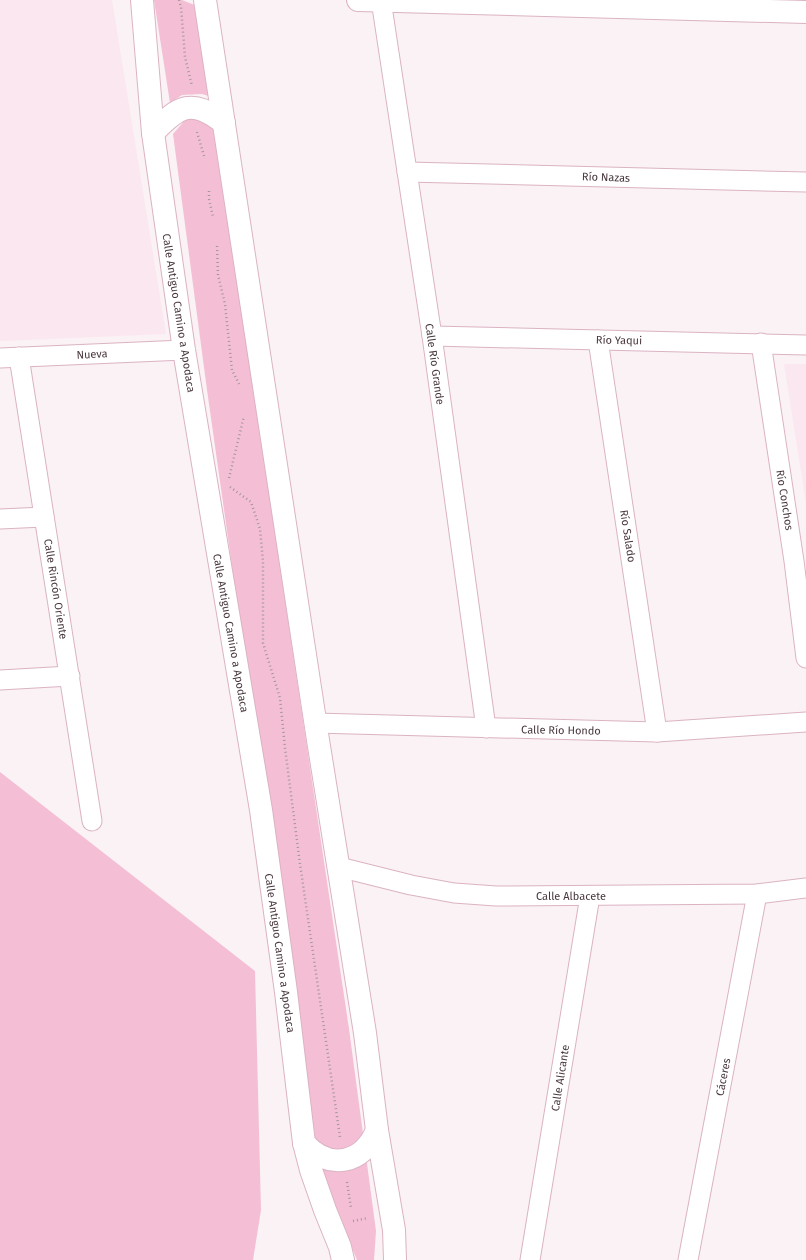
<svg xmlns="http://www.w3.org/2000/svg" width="806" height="1260" font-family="'Fira Sans',sans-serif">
  <rect width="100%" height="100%" fill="#faf2f5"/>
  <!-- built -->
  <g fill="#fbe7ef">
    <polygon points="0,0 112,0 166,334 0,341"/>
    <polygon points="784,364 806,364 806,503"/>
  </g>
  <!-- green -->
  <g fill="#f4bfd5">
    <polygon points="154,0 182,0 197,6 212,97 202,94 182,95 170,103"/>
    <polygon points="193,111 214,124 349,1029 376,1231 374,1260 357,1260 320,1168 291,981 207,390 173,134"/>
    <polygon points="0,772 255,971 261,1210 253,1260 0,1260"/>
  </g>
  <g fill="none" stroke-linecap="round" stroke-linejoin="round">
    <!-- minor casing -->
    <g stroke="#dbb3c3" stroke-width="21">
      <g id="minor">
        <polyline points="381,0 432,336 486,728"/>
        <polyline points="407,172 806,182"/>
        <polyline points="432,336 806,345"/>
        <polyline points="598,340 657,732"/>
        <polyline points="761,343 794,561 806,658"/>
        <polyline points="19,357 92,821"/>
        <polyline points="0,358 184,350"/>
        <polyline points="0,519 44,517"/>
        <polyline points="0,680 70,676"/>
        <polyline points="315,723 657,732 806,722"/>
        <polyline points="339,867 411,885 454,893 496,896 757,894 806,888"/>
        <polyline points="530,1260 590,896"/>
        <polyline points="688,1260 757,894"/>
      </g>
    </g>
    <!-- tertiary casing -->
    <g stroke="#dbb3c3" stroke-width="24">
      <g id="tertiary">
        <polyline points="142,0 153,133 184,350 261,810 286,992 304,1143 311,1170 325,1210 340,1247 343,1260"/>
        <polyline points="205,0 318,740 365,1033 377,1130 394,1230 395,1260"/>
        <polyline points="358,0 806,12"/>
        <path d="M153,133C179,105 192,98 224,123"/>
        <path d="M304,1143C329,1171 363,1164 377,1130"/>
      </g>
    </g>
    <!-- path -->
    <g stroke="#a2969b" stroke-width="2.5" stroke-dasharray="1 3" stroke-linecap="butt">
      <polyline points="179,0 181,7 185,57 192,86"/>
      <polyline points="197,132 204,156"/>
      <polyline points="209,191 209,199 213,217"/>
      <polyline points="217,246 218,275 225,304 232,370 239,384"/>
      <polyline points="229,478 244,416"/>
      <polyline points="230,487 251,502 260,529 263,561 263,643 280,698 285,748 300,864 340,1137"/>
      <polyline points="347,1182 351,1208"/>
      <polyline points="353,1221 368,1218"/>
    </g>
    <!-- minor -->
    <use href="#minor" stroke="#fff" stroke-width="19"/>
    <!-- tertiary -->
    <use href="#tertiary" stroke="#fff" stroke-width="22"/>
  </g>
  <g text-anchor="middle" stroke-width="4" stroke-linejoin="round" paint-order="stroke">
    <!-- street labels -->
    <g font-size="11" fill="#48383e" stroke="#fff">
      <text transform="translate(606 177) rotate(2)" y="4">Río Nazas</text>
      <text transform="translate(179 313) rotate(81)" y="4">Calle Antiguo Camino a Apodaca</text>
      <text transform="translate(619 340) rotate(1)" y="4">Río Yaqui</text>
      <text transform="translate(92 354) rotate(-3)" y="4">Nueva</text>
      <text transform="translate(435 364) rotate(82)" y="4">Calle Río Grande</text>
      <text transform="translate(785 500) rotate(81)" y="4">Río Conchos</text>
      <text transform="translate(628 536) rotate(81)" y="4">Río Salado</text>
      <text transform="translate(56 589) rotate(81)" y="4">Calle Rincón Oriente</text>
      <text transform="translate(231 633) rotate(80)" y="4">Calle Antiguo Camino a Apodaca</text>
      <text transform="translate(561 730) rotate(1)" y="4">Calle Río Hondo</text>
      <text x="571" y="900">Calle Albacete</text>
      <text transform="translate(280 953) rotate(82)" y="4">Calle Antiguo Camino a Apodaca</text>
      <text transform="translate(723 1077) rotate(-79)" y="4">Cáceres</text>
      <text transform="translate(560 1078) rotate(-81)" y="4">Calle Alicante</text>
    </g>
  </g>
</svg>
